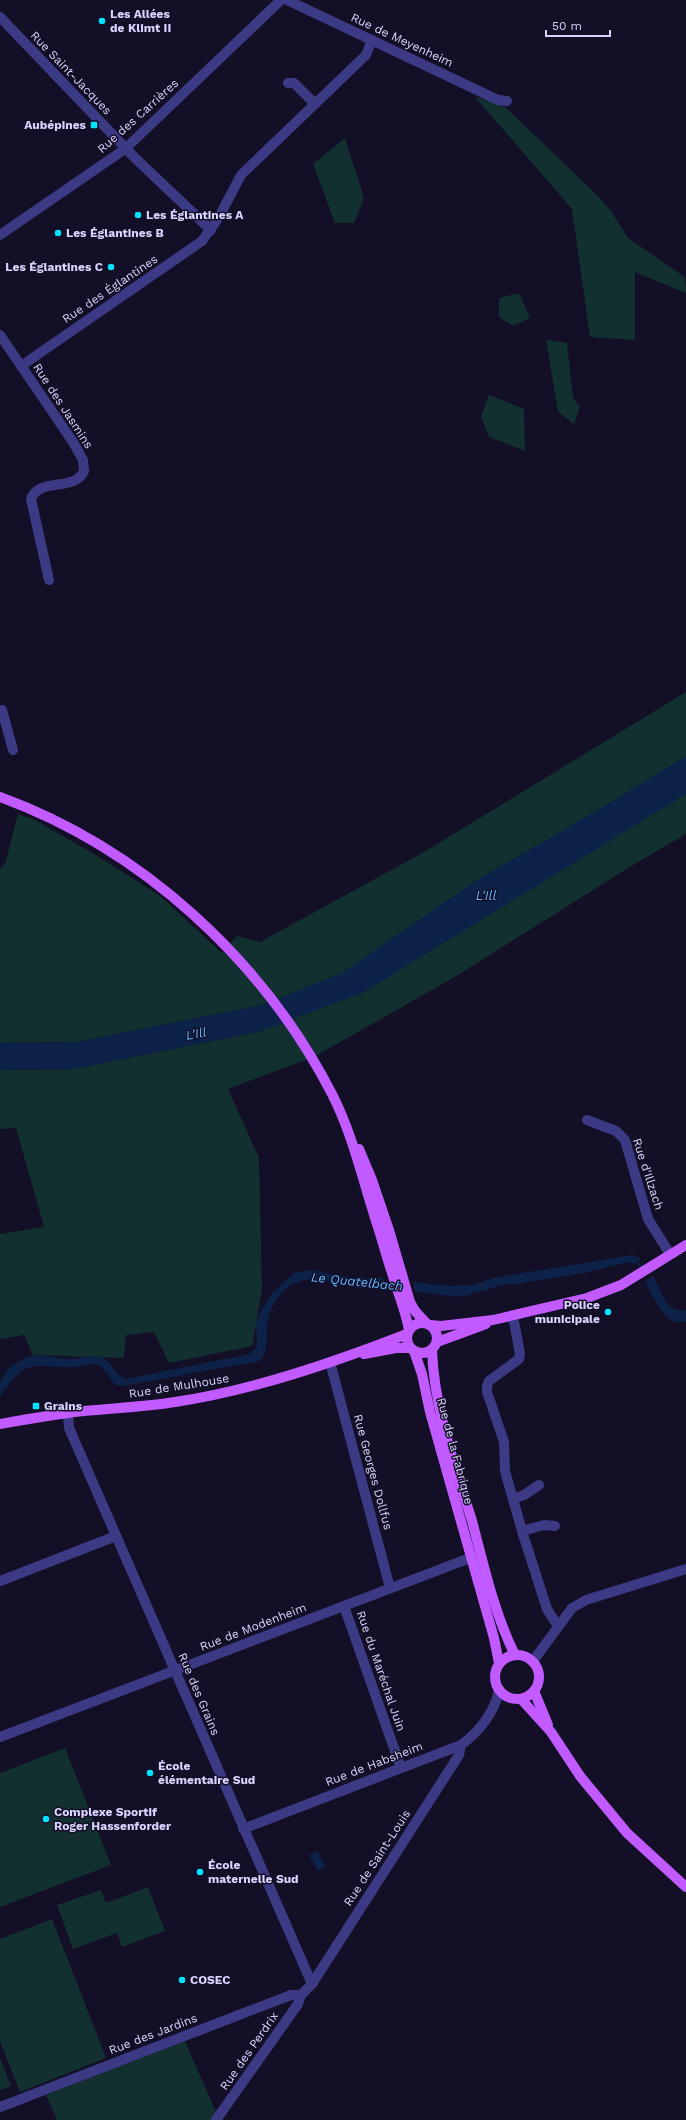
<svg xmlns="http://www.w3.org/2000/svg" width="686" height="2120" font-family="'Work Sans',sans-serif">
  <rect width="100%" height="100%" fill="#130f26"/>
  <!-- green -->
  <g fill="#12302f">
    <polygon points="475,97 502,104 594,192 611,211 628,238 685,277 686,293 635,272 635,340 590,337 572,209"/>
    <polygon points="345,138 364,198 354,223 335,223 313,164"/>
    <polygon points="519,293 530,318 513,326 499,317 499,298"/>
    <polygon points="546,340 567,343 573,398 580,407 574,424 558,412"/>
    <polygon points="489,395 524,409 525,451 489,437 481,417"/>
    <polygon points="686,692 686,834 633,865 453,978 314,1057 228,1089 259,1158 262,1290 252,1346 169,1363 154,1332 126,1335 124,1358 33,1355 24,1335 0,1339 0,1234 44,1227 16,1128 0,1129 0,1070 73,1069 262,1031 277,999 262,1005 77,1042 0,1043 0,869 5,864 18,814 35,820 94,854 159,895 222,953 237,936 260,942 424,852"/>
    <polygon points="65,1748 111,1865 0,1907 0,1773"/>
    <polygon points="148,1887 165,1931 122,1947 117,1933 73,1949 57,1905 101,1890 106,1903"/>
    <polygon points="52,1919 106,2058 20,2092 0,2041 0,1939"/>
    <polygon points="185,2041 219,2119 218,2120 57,2120 46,2095"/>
    <polygon points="0,2058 11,2086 0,2090"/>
  </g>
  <!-- water -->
  <g fill="#0c2248">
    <polygon points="686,756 686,794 364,992 262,1031 73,1069 0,1070 0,1043 77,1042 262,1005 342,973 477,880 603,807"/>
    <polygon points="633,1255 641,1259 633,1264 629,1262 580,1274 499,1286 465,1296 456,1297 415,1291 413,1282 449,1286 473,1285 497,1277"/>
    <path d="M315,1270C337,1277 360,1278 383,1278L387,1290C378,1289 369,1289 359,1288C342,1286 319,1276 302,1281C280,1286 268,1309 267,1329C266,1340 268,1354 259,1361L123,1386L115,1385C111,1380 106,1369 100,1366C93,1362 81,1367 73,1367C29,1368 30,1356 0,1396C0,1392 0,1387 0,1384C3,1368 25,1355 40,1355C51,1356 62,1360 73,1359C82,1359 92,1354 100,1357C112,1360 114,1374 125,1379L250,1354L257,1347L256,1323L261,1310L273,1292L295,1272Z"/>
    <path d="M653,1276C661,1289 667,1316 686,1310V1321C666,1330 653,1295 645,1282Z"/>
    <polygon points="318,1851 325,1867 318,1871 309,1855"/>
  </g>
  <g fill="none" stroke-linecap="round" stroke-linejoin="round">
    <!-- stream -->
    <polyline stroke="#0c2248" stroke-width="2.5" points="635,1260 643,1269"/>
    <!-- minor -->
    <g stroke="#3d3a85" stroke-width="10">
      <polyline points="287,0 498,100 507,101"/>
      <polyline points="0,17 136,159 211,230"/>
      <polyline points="288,83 294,83 315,104"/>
      <polyline points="0,235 125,149 281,0"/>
      <path d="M0,335L73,442L83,460L84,471C75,492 39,477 31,499L49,580"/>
      <polyline points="21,366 202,241 219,217 241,175 366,55 372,40"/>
      <polyline points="2,710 13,750"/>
      <polyline points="587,1120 616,1131 625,1140 648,1219 670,1254"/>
      <polyline points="513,1316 520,1354 519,1359 489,1381 487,1386 487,1392 504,1442 505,1471 522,1531 547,1609 558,1626"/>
      <polyline points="330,1362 390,1588"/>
      <polyline points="68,1413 69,1428 312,1984"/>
      <polyline points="513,1499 524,1495 539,1485"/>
      <polyline points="522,1531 544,1525 555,1526"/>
      <polyline points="0,1581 116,1536"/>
      <polyline points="344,1606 401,1768"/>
      <polyline points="533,1661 572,1608 586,1600 686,1569"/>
      <polyline points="0,1737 470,1558"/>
      <path d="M243,1829L461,1745C479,1732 495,1712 499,1690"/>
      <polyline points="0,2107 291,1995 301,1995 312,1984 459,1755 461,1745"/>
      <polyline points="216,2120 298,2004 301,1995"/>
    </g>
    <!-- major -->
    <g stroke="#c25bff" stroke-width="10">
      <path d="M0,797C142,849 263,960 332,1094C352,1133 362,1177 375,1218C382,1238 387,1259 394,1279C399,1296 406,1312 409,1330"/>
      <polyline points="359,1149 372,1180 389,1230 410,1302 415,1311 426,1323"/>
      <circle cx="422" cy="1338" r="15"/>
      <polyline points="430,1325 441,1326 493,1320 587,1298 621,1285 686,1245"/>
      <polyline points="437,1342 486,1324"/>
      <path d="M432,1350C434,1408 455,1466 472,1521C484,1566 494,1613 515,1655"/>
      <polyline points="414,1351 422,1374 430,1412 494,1638 499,1663"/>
      <polyline points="364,1354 396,1348 410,1348"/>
      <path d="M0,1424C28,1419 56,1414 84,1411C114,1408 144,1407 175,1402C254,1390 332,1363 407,1334"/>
      <circle cx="517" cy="1677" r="22"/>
      <polyline points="534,1691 548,1725"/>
      <polyline points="521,1699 551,1732 580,1776 627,1833 686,1887"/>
    </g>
  </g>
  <!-- markers -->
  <g fill="#00e5ff" stroke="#130f26" stroke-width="1.5">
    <circle cx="102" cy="21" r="4"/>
    <rect x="90" y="121" width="8" height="8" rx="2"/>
    <circle cx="138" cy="215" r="4"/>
    <circle cx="58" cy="233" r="4"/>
    <circle cx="111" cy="267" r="4"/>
    <circle cx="608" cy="1312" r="4"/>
    <rect x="32" y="1402" width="8" height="8" rx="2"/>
    <circle cx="150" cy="1773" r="4"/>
    <circle cx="46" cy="1819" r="4"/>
    <circle cx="200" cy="1872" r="4"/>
    <circle cx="182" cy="1980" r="4"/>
  </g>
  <g text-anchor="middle" stroke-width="3" stroke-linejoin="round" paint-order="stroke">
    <!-- poi labels -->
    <g font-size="12" font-weight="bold" fill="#d9d4ff" stroke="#130f26" text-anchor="start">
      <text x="110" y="18">Les Allées<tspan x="110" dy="14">de Klimt II</tspan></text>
      <text x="86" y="129" text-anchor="end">Aubépines</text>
      <text x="146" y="219">Les Églantines A</text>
      <text x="66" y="237">Les Églantines B</text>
      <text x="103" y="271" text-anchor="end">Les Églantines C</text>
      <text x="600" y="1309" text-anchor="end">Police<tspan x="600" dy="14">municipale</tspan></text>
      <text x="44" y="1410">Grains</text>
      <text x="158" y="1770">École<tspan x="158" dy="14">élémentaire Sud</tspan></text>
      <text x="54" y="1816">Complexe Sportif<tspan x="54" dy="14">Roger Hassenforder</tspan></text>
      <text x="208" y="1869">École<tspan x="208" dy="14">maternelle Sud</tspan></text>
      <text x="190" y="1984">COSEC</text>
    </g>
    <!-- street labels -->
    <g font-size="12" fill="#d9d4ff" stroke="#130f26">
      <text transform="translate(402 40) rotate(25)" y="4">Rue de Meyenheim</text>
      <text transform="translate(71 73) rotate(46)" y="4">Rue Saint-Jacques</text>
      <text transform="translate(138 116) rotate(-42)" y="4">Rue des Carrières</text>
      <text transform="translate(110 289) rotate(-34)" y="4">Rue des Églantines</text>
      <text transform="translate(63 406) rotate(57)" y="4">Rue des Jasmins</text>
      <text transform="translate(648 1174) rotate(72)" y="4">Rue d'Illzach</text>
      <text transform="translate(179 1386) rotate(-9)" y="4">Rue de Mulhouse</text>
      <text transform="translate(455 1451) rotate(75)" y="4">Rue de la Fabrique</text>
      <text transform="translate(373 1472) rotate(75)" y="4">Rue Georges Dollfus</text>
      <text transform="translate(253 1627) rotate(-21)" y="4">Rue de Modenheim</text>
      <text transform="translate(381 1671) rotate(71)" y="4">Rue du Maréchal Juin</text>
      <text transform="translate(199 1694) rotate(67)" y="4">Rue des Grains</text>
      <text transform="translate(374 1764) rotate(-21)" y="4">Rue de Habsheim</text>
      <text transform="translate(377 1858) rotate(-57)" y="4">Rue de Saint-Louis</text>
      <text transform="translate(153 2034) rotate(-21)" y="4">Rue des Jardins</text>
      <text transform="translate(249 2051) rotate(-55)" y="4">Rue des Perdrix</text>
    </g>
    <!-- water labels -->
    <g font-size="13" font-style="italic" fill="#62b6ff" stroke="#130f26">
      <text x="486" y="900">L'Ill</text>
      <text transform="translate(196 1033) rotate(-11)" y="5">L'Ill</text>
      <text transform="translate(357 1281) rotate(6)" y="5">Le Quatelbach</text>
    </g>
  </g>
  <!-- scale -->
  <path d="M546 30v6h64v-6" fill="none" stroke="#d9d4ff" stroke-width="2"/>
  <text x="552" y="30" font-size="12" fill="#d9d4ff" stroke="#130f26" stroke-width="3" paint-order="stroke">50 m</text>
</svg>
